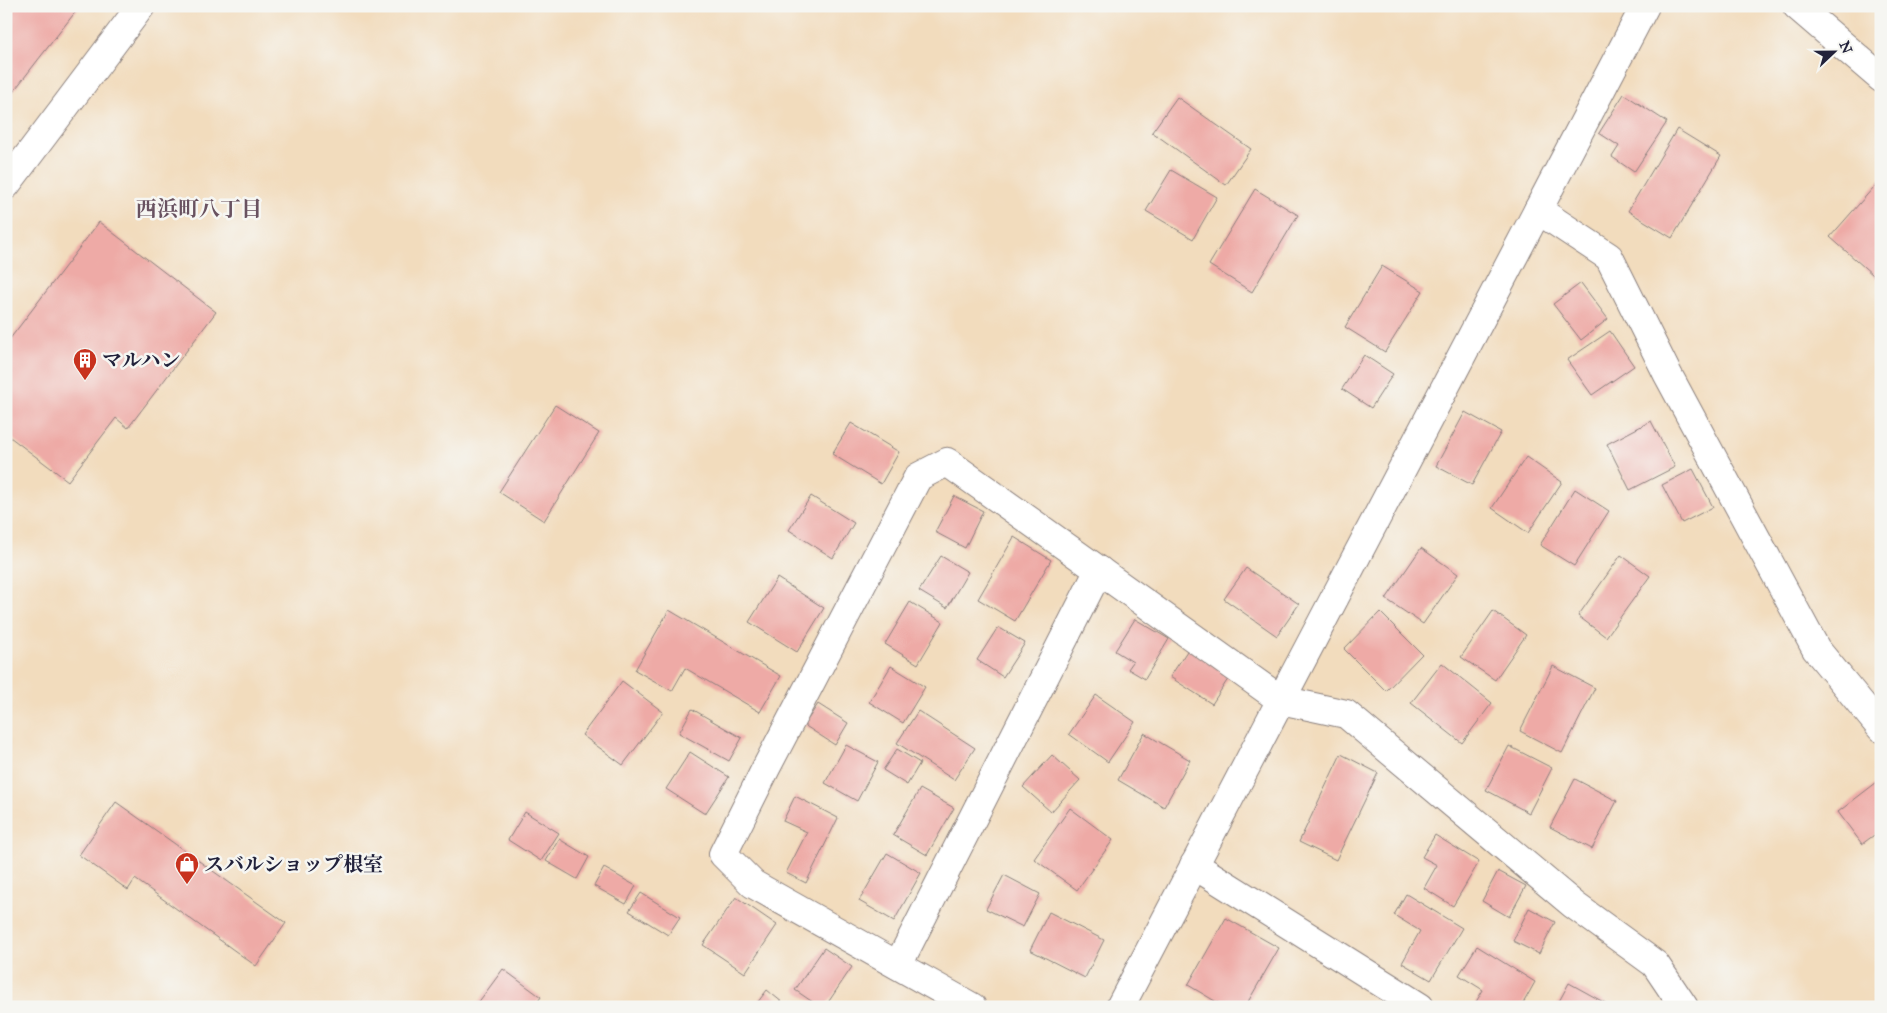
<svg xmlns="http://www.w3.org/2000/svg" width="1887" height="1013" font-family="'IM FELL Great Primer','Noto Serif JP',serif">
  <rect width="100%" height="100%" fill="#f6f6f2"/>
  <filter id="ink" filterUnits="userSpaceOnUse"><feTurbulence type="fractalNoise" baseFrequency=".02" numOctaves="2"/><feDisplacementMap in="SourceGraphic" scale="10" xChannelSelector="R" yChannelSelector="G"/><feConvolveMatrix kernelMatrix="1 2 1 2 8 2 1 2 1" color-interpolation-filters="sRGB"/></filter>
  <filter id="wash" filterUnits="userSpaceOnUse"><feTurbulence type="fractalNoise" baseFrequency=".0096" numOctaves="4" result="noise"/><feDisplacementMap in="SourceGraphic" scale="20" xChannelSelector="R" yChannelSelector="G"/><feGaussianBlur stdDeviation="1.12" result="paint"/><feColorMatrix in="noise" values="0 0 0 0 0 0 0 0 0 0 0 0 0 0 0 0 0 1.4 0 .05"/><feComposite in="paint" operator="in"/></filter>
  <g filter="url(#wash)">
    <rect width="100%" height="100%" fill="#f2dcbd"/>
    <g id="blocks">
      <!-- building -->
      <g fill="#eeaaa6">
        <polygon points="6,6 80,6 6,101"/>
        <polygon points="1624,94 1667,122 1634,172 1612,157 1619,146 1599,133"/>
        <polygon points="1177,97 1251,149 1226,185 1152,132"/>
        <polygon points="1677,129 1721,156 1672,238 1628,211"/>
        <polygon points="1171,170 1217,197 1193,239 1146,211"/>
        <polygon points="1881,179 1881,282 1830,237"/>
        <polygon points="1255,189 1298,215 1252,292 1209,265"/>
        <polygon points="99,222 216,312 128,428 116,418 68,481 6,434 6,344"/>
        <polygon points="1382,266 1423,291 1385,352 1345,327"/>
        <polygon points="1581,283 1608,319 1581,340 1553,304"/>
        <polygon points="1610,331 1634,366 1592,395 1567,360"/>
        <polygon points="1364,355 1393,374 1371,408 1342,389"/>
        <polygon points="555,405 599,433 544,521 499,492"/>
        <polygon points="1465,412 1501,432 1472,485 1436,466"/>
        <polygon points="1651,421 1675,467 1630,490 1607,444"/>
        <polygon points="851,423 899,452 881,484 832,454"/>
        <polygon points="1526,457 1562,482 1528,533 1492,508"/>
        <polygon points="1693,469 1713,507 1682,523 1662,485"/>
        <polygon points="1575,489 1609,511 1574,566 1540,545"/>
        <polygon points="811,496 854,523 833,558 789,530"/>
        <polygon points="954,496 983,511 965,548 935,532"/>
        <polygon points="1014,537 1051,560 1015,621 978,599"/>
        <polygon points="1421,548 1458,574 1423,624 1386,599"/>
        <polygon points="1621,555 1650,576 1606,637 1578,616"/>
        <polygon points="941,556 968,572 947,608 919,591"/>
        <polygon points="1246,568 1299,604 1277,636 1224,599"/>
        <polygon points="777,578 824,608 797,652 749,622"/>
        <polygon points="910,602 943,622 918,664 885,644"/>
        <polygon points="669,610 781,676 760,712 685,668 672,691 635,670"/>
        <polygon points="1493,611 1526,635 1495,680 1461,657"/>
        <polygon points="1380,612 1422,654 1386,691 1344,649"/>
        <polygon points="1135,619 1169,639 1145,679 1128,669 1133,662 1115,651"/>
        <polygon points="998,627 1025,643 1003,677 977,660"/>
        <polygon points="1189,648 1230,676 1212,704 1170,677"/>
        <polygon points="1442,663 1492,703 1462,743 1411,703"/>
        <polygon points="891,666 925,687 903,723 869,702"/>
        <polygon points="1553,666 1595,688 1562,753 1520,731"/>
        <polygon points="622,681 663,712 623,765 582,735"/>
        <polygon points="1096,695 1135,722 1108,762 1069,734"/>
        <polygon points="818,704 848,723 835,745 804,725"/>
        <polygon points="692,709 742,738 729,761 679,733"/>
        <polygon points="918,711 975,748 954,780 897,743"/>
        <polygon points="1144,733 1190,760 1164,807 1118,780"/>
        <polygon points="846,745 878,762 857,801 825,783"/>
        <polygon points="1509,746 1552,768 1529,813 1486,790"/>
        <polygon points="897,749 920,763 907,785 883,770"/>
        <polygon points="690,752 729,777 705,814 666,789"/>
        <polygon points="1341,754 1378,773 1336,860 1299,842"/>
        <polygon points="1052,755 1080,780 1051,812 1023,787"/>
        <polygon points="1575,779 1617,801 1592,849 1550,827"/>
        <polygon points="1881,779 1881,830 1862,844 1838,812"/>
        <polygon points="920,789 954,808 927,855 893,835"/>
        <polygon points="795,796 838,818 806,883 786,873 807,832 783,821"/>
        <polygon points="116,802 286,923 256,966 135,879 128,890 79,855"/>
        <polygon points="1070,808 1113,840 1077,890 1034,859"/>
        <polygon points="525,812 559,833 541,861 508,840"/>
        <polygon points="1435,835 1479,862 1453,906 1424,888 1437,865 1422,857"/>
        <polygon points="559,839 589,857 577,879 546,861"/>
        <polygon points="887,853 921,873 894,921 859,901"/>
        <polygon points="604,868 636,886 626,904 594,886"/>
        <polygon points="1498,871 1526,886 1509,917 1482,901"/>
        <polygon points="1004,875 1040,894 1023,927 986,909"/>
        <polygon points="641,893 680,917 668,935 629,911"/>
        <polygon points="1406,894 1462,928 1431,980 1402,963 1420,931 1394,915"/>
        <polygon points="736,897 777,925 745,973 703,945"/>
        <polygon points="1529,908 1555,922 1539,954 1513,941"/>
        <polygon points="1049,912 1104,940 1085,978 1030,950"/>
        <polygon points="1226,918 1279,948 1245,1007 1225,1007 1188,985"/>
        <polygon points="1477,946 1535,982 1521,1007 1473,1007 1483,990 1459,975"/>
        <polygon points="824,948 852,967 825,1007 820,1007 795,990"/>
        <polygon points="503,969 541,997 534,1007 475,1007"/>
        <polygon points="1569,983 1607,1004 1605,1007 1556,1007"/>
        <polygon points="767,990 788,1007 754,1007"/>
      </g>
    </g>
  </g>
  <g filter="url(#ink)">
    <use href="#blocks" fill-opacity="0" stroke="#8a7f7c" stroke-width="1"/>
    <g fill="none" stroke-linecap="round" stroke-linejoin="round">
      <!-- street casing -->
      <g stroke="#8a7f7c" stroke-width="30">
        <g id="street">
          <polyline points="6,185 141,6"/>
          <polyline points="1538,210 1609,257 1667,373 1816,649 1881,728"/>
          <polyline points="1194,865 1420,1007"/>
          <polyline points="898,965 1099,570"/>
          <polyline points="972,1007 753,884 723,854 766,768 918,477 947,462 1281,700 1346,714 1574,905 1655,964 1684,1007"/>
          <polyline points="1120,1007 1645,6"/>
        </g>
      </g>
      <!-- secondary casing -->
      <g stroke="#8a7f7c" stroke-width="30">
        <polyline id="secondary" points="1797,6 1881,78"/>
      </g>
      <!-- street -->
      <use href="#street" stroke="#fff" stroke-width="28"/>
      <!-- secondary -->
      <use href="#secondary" stroke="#fff" stroke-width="28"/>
    </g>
  </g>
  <!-- icons -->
  <defs>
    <g id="building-pin" transform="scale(1.25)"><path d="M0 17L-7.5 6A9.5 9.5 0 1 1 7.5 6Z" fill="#c8321e" stroke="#f6f6f2"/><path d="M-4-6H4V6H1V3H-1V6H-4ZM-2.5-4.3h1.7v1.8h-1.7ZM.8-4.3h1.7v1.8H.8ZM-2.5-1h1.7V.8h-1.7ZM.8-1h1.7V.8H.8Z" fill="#fff"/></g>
    <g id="shop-pin" transform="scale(1.25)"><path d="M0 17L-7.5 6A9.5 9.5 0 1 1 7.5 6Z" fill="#c8321e" stroke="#f6f6f2"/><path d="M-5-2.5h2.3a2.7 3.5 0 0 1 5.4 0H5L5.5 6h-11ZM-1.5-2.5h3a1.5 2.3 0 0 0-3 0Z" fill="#fff"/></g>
  </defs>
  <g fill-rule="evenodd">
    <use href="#building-pin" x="85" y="360"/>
    <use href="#shop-pin" x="187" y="864"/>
  </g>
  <g text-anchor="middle" stroke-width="5" stroke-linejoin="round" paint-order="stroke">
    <!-- poi labels -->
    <g font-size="20" font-weight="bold" fill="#22223b" stroke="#f6f6f2" text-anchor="start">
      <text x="102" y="367">マルハン</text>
      <text x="204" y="871">スバルショップ根室</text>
    </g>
    <!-- neighbourhood labels -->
    <g font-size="21" font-weight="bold" fill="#695260" stroke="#f6f6f2">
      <text x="199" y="216">西浜町八丁目</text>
    </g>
  </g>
  <!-- margin -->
  <rect width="1887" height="1013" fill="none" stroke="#f6f6f2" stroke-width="25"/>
  <!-- north arrow -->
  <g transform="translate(1834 52) rotate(68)" stroke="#f6f6f2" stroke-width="4" paint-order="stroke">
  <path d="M0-4L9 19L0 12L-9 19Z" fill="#22223b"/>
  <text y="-8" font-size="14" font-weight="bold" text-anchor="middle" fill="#22223b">N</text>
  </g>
</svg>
